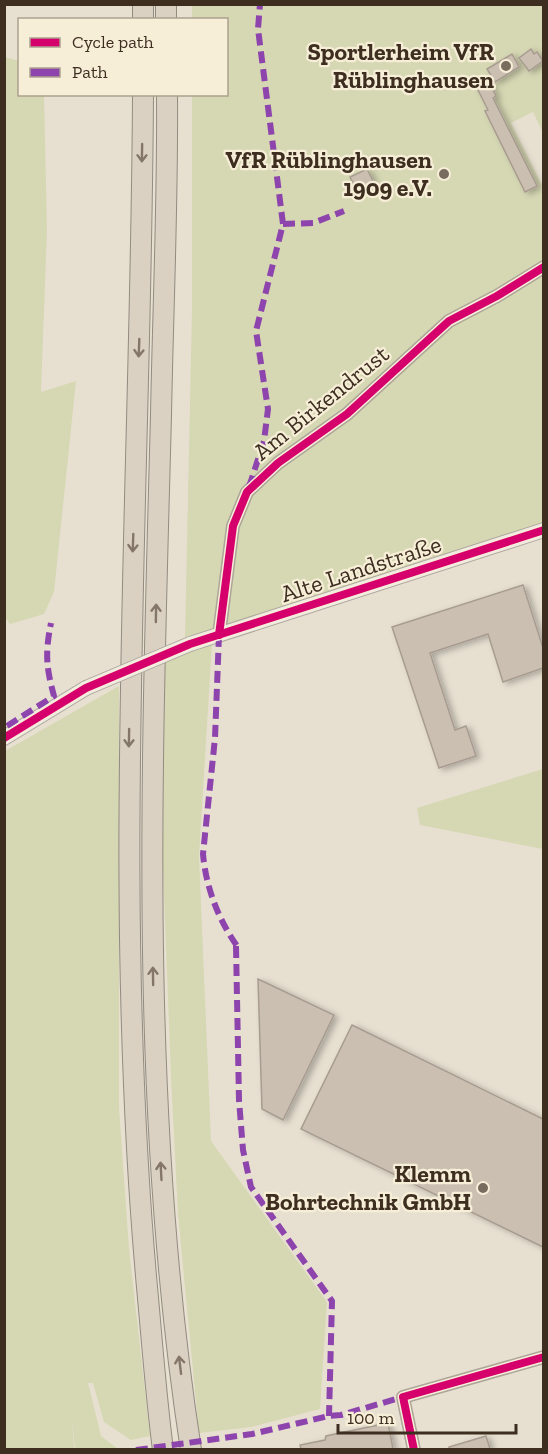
<svg xmlns="http://www.w3.org/2000/svg" width="548" height="1454" font-family="'Zilla Slab',serif">
  <defs>
    <filter id="shadow"><feDropShadow dx="4" dy="2" stdDeviation="3" flood-color="#0004"/></filter>
  </defs>
  <rect width="100%" height="100%" fill="#e7e0d1"/>
  <!-- green -->
  <g fill="#d6d7b3">
    <polygon points="192,5 543,5 543,133 533,112 511,123 543,187 543,525 415,565 224,628 236,526 250,494 305,442 302,439 271,461 246,490 230,525 225,570 214,630 185,637 192,309 192,95 226,94 226,20 192,19"/>
    <polygon points="5,57 19,61 20,94 44,95 47,230 41,392 76,381 54,592 44,614 10,624 4,616"/>
    <polygon points="212,643 199,856 211,1141 327,1302 320,1409 251,1427 199,1433 178,1214 171,1076 160,791 164,660"/>
    <polygon points="119,686 119,1108 129,1249 150,1436 131,1440 104,1422 93,1383 88,1383 101,1436 118,1449 75,1449 72,1417 74,1449 5,1449 5,751"/>
    <polygon points="543,769 543,849 420,825 417,808"/>
  </g>
  <!-- building -->
  <g fill="#cbbfb2" stroke="#a89c90" stroke-width="1.5" filter="url(#shadow)">
    <polygon points="531,49 534,54 537,52 543,61 529,71 519,58"/>
    <polygon points="512,54 519,67 495,82 487,69"/>
    <polygon points="488,80 496,96 493,98 537,186 525,192 485,111 488,110 476,86"/>
    <polygon points="367,169 373,181 357,191 350,177"/>
    <polygon points="523,585 543,648 543,668 503,682 488,634 430,653 455,730 466,726 476,756 439,768 392,627"/>
    <polygon points="258,979 334,1015 283,1120 262,1109"/>
    <polygon points="352,1025 543,1119 543,1247 301,1129"/>
    <polygon points="388,1423 393,1449 301,1449 300,1445 325,1440 326,1436"/>
    <polygon points="486,1436 490,1449 449,1449 449,1447"/>
  </g>
  <g fill="none" stroke-linecap="round" stroke-linejoin="round">
    <!-- minor casing -->
    <g stroke="#ada599" stroke-width="14">
      <g id="minor">
        <polyline points="219,635 233,526 247,492 278,463 347,414 449,321 497,296 544,267"/>
        <polyline points="414,1450 403,1397 544,1357"/>
      </g>
    </g>
    <!-- tertiary casing -->
    <g stroke="#ada599" stroke-width="16">
      <g id="tertiary">
        <polyline points="190,644 544,530"/>
        <polyline points="4,738 86,688"/>
      </g>
    </g>
    <!-- motorway casing -->
    <g stroke="#928b80" stroke-width="22">
      <g id="motorway">
        <polyline points="143,4 143,20"/>
        <polyline points="166,4 166,20"/>
        <path d="M143,94C141,492 111,890 147,1287C152,1341 156,1396 163,1450"/>
        <path d="M167,94C168,201 163,308 161,415C152,760 138,1107 191,1450"/>
      </g>
    </g>
    <!-- minor -->
    <use href="#minor" stroke="#efebe3" stroke-width="10"/>
    <!-- tertiary -->
    <use href="#tertiary" stroke="#efebe3" stroke-width="14"/>
    <!-- motorway -->
    <use href="#motorway" stroke="#dad1c2" stroke-width="20"/>
    <!-- tertiary-bridge casing -->
    <g stroke="#ada599" stroke-width="16" stroke-linecap="butt">
      <polyline id="tertiary-bridge" points="86,688 190,644"/>
    </g>
    <!-- tertiary-bridge -->
    <use href="#tertiary-bridge" stroke="#efebe3" stroke-width="14"/>
    <!-- quiet -->
    <g stroke="#8e44ad" stroke-width="6" stroke-dasharray="12 6" stroke-linecap="butt">
      <polyline points="283,224 313,223 344,211"/>
      <polyline points="249,487 264,441 268,409 256,331 283,224 258,29 260,4"/>
      <path d="M219,635L215,738L203,854C206,888 219,922 240,950"/>
      <path d="M7,726L54,696C46,667 45,653 51,623"/>
      <polyline points="236,946 239,1100 243,1150 251,1187 332,1301 329,1416"/>
      <polyline points="136,1450 252,1434 329,1416 341,1415 403,1397"/>
    </g>
    <!-- cycleway casing -->
    <g stroke="#f7eed8" stroke-width="11">
      <g id="cycleway">
        <polyline points="219,635 233,526 247,492 278,463 347,414 449,321 497,296 544,267"/>
        <polyline points="4,738 86,688 190,644 544,530"/>
        <polyline points="414,1450 403,1397 544,1357"/>
      </g>
    </g>
    <!-- cycleway -->
    <use href="#cycleway" stroke="#d6006c" stroke-width="8"/>
  </g>
  <!-- one-way arrows -->
  <defs><path id="oneway-shaft" d="M-6 0H5M1.5-3L5.5 0L1.5 3" fill="none" stroke-width="1.6" stroke-linecap="round" stroke-linejoin="round" transform="scale(1.5)"/></defs>
  <g stroke="#847769">
    <use href="#oneway-shaft" transform="translate(142 153) rotate(91)"/>
    <use href="#oneway-shaft" transform="translate(139 348) rotate(92)"/>
    <use href="#oneway-shaft" transform="translate(133 543) rotate(92)"/>
    <use href="#oneway-shaft" transform="translate(156 613) rotate(-89)"/>
    <use href="#oneway-shaft" transform="translate(129 738) rotate(91)"/>
    <use href="#oneway-shaft" transform="translate(153 976) rotate(-91)"/>
    <use href="#oneway-shaft" transform="translate(161 1171) rotate(-93)"/>
    <use href="#oneway-shaft" transform="translate(180 1365) rotate(-97)"/>
  </g>
  <!-- markers -->
  <g fill="#786c5e" stroke="#f7eed8" stroke-width="2">
    <circle cx="506" cy="66" r="6"/>
    <circle cx="444" cy="174" r="6"/>
    <circle cx="483" cy="1188" r="6"/>
  </g>
  <g text-anchor="middle" stroke-width="4.5" stroke-linejoin="round" paint-order="stroke">
    <!-- poi labels -->
    <g font-size="24" font-weight="bold" fill="#3d2e20" stroke="#f7eed8" text-anchor="end">
      <text x="494" y="60">Sportlerheim VfR<tspan x="494" dy="28">Rüblinghausen</tspan></text>
      <text x="432" y="168">VfR Rüblinghausen<tspan x="432" dy="28">1909 e.V.</tspan></text>
      <text x="471" y="1182">Klemm<tspan x="471" dy="28">Bohrtechnik GmbH</tspan></text>
    </g>
    <!-- street labels -->
    <g font-size="24" fill="#3d2e20" stroke="#f7eed8">
      <text transform="translate(321 403) rotate(-39)" y="8">Am Birkendrust</text>
      <text transform="translate(361 569) rotate(-18)" y="8">Alte Landstraße</text>
    </g>
  </g>
  <!-- border -->
  <rect width="548" height="1454" fill="none" stroke="#3d2e20" stroke-width="12"/>
  <!-- legend -->
  <rect x="18" y="18" width="210" height="78" fill="#f7eed8" stroke="#ada18e" stroke-width="1.5"/>
  <rect x="30" y="38" width="30" height="9" fill="#d6006c" stroke="#ada18e" stroke-width="1.5"/>
  <text x="72" y="48" font-size="18" fill="#3d2e20">Cycle path</text>
  <rect x="30" y="68" width="30" height="9" fill="#8e44ad" stroke="#ada18e" stroke-width="1.5"/>
  <text x="72" y="78" font-size="18" fill="#3d2e20">Path</text>
  <!-- scale -->
  <path d="M338 1424v9h178v-9" fill="none" stroke="#3d2e20" stroke-width="3"/>
  <text x="347" y="1424" font-size="18" fill="#3d2e20" stroke="#f7eed8" stroke-width="4.5" paint-order="stroke">100 m</text>
</svg>
